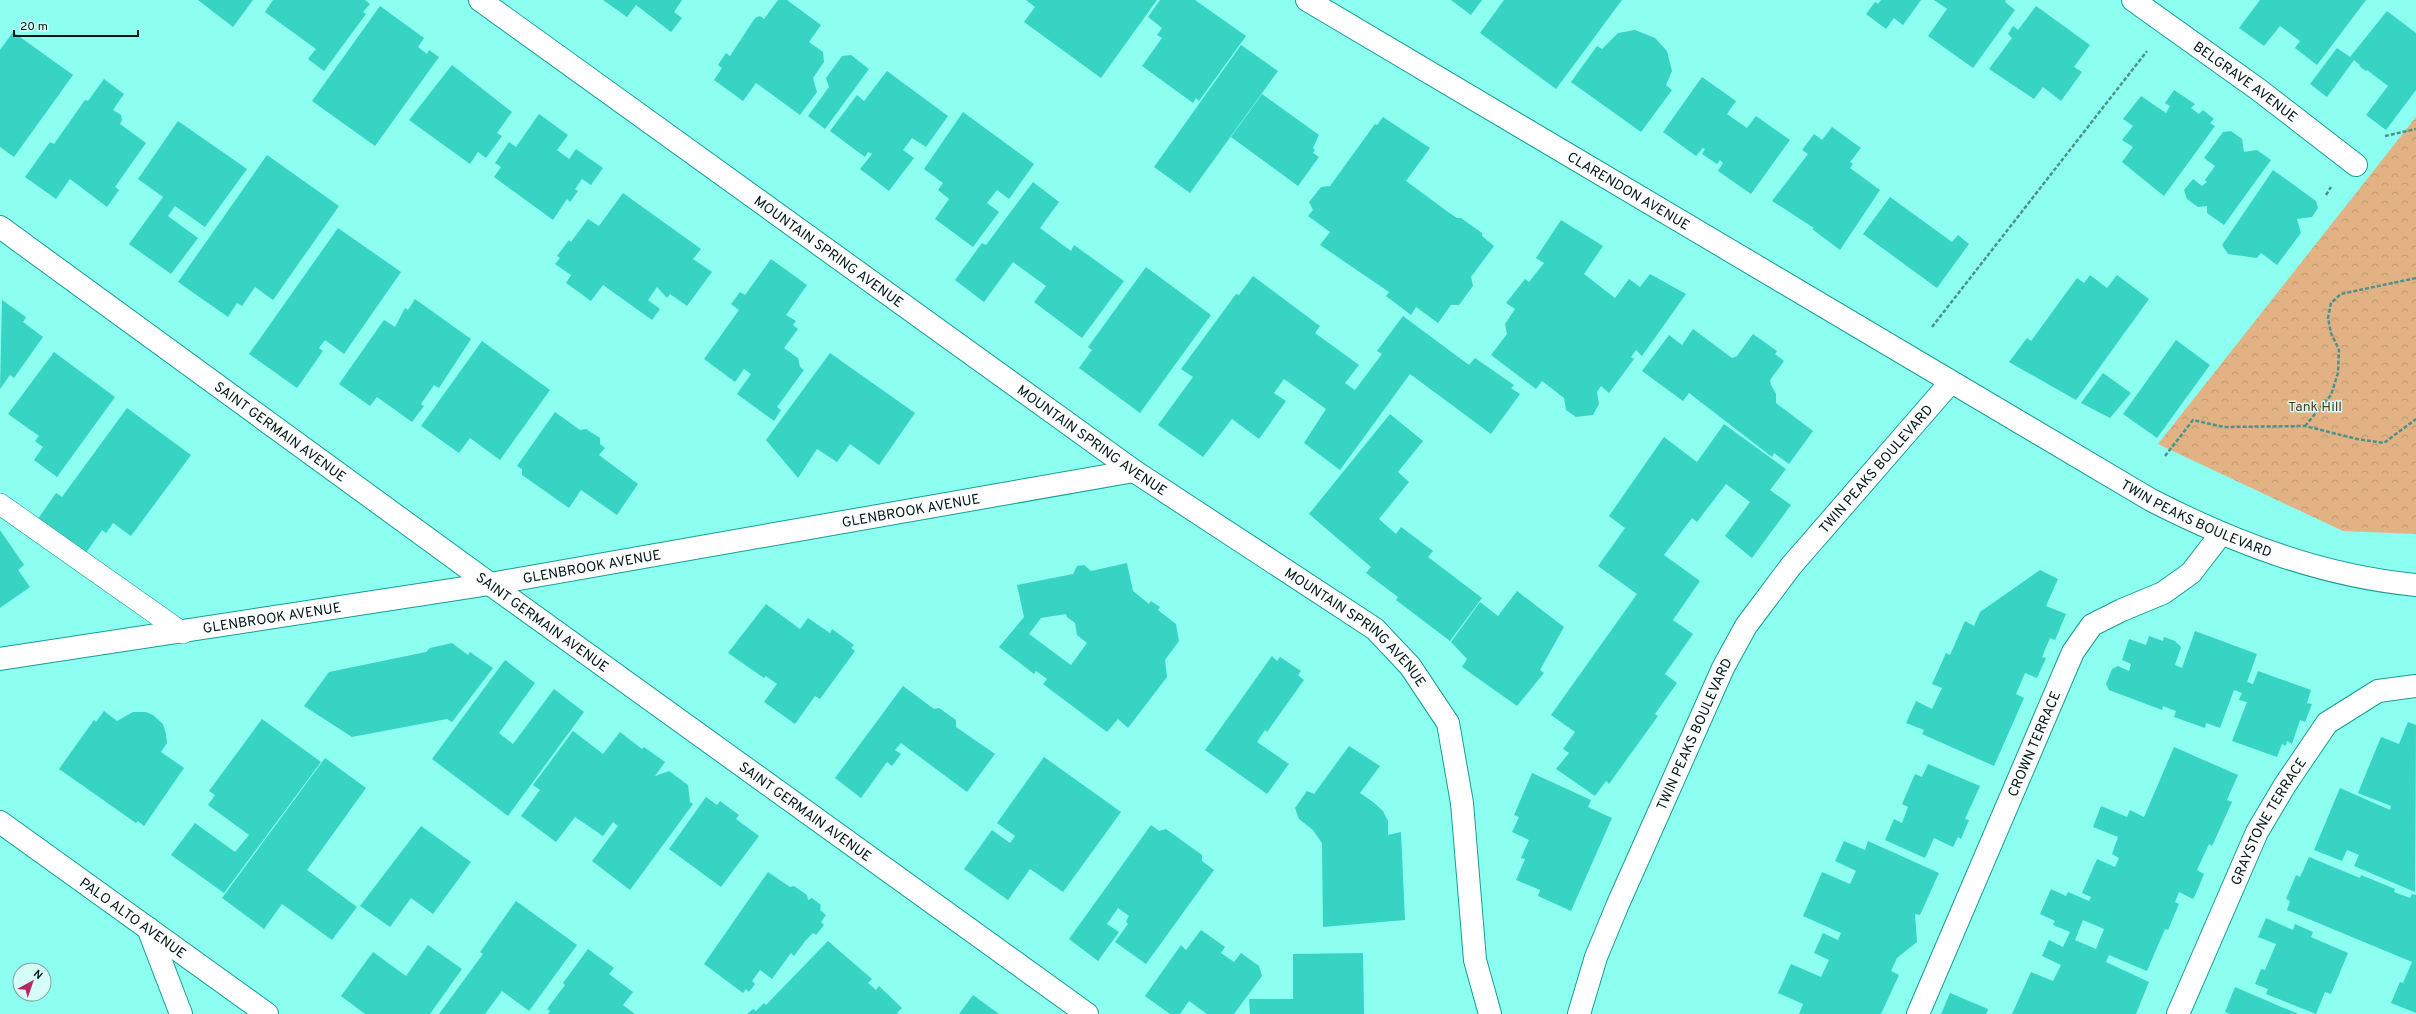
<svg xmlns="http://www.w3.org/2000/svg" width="2416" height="1014" font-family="Overpass,sans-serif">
  <defs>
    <pattern id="park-crowns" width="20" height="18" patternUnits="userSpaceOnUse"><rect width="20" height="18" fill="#e2b285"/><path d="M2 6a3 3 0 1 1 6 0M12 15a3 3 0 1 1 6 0" fill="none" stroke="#c09872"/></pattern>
  </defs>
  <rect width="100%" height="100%" fill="#8cfff0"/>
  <!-- park -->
  <polygon fill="url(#park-crowns)" points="2416,117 2416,534 2343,531 2158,444"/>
  <!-- building -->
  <g fill="#37d4c4" fill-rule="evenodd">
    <polygon points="198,0 253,0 233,27"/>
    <polygon points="273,0 365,0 370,4 363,12 366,14 324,71 308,59 316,49 265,12"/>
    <polygon points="603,0 682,0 674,12 682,18 671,32 636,5 627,17"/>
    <polygon points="778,0 787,0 821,25 809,42 823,52 824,62 813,78 817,92 800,115 756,83 743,101 714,80 722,68 718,65 726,53 730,56 755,18 760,16 764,19"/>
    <polygon points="1026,0 1157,0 1101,78 1024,22 1035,7"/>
    <polygon points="1160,0 1195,0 1246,36 1199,101 1196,98 1193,103 1142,66 1162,38 1157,35 1162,28 1148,17"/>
    <polygon points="1451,0 1482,0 1471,15"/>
    <polygon points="1504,0 1622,0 1556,89 1480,33"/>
    <polygon points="1881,0 1921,0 1903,25 1894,18 1886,29 1866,14 1875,2 1878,4"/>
    <polygon points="1934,0 2006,0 2005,2 2015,10 1973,68 1928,36 1947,9"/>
    <polygon points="2260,0 2366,0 2317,65 2295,48 2300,41 2280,26 2264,46 2239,28"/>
    <polygon points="380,6 424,38 418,47 427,54 429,50 439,57 375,146 312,101"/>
    <polygon points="2036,6 2090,45 2074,67 2082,72 2061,101 2043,87 2034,99 1989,69 2012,38 2008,34 2013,26 2018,30"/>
    <polygon points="2387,11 2416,33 2416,90 2386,130 2366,115 2388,86 2367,70 2366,71 2359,66 2360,65 2354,60 2327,97 2310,84 2337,48 2350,57"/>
    <polygon points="1635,30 1655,38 1667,51 1672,71 1666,85 1672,90 1641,132 1571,82 1597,46 1602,49 1618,33"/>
    <polygon points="13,32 73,75 14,157 0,147 0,50"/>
    <polygon points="1241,45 1278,71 1190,193 1154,167"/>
    <polygon points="851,55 869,69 825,129 808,116 829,87 826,78 842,56"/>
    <polygon points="452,65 512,112 497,133 502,136 486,158 478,152 470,164 409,120"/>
    <polygon points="887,71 948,116 926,147 912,138 903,150 914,158 889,191 860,169 872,154 868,152 865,157 830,131 857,95 864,101"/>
    <polygon points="1702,77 1736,101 1727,114 1747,128 1756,116 1790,140 1751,194 1718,171 1723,163 1720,160 1717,164 1702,154 1705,149 1703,148 1696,156 1663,132"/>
    <polygon points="104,79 124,94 113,110 121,115 122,120 120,124 146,143 115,187 119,190 107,207 70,179 56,199 25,177 50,142 54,144 85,100 88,101"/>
    <polygon points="2174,90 2195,104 2191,108 2199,114 2203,110 2214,119 2210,123 2215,126 2164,196 2122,162 2133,147 2122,140 2133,126 2123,119 2141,96 2166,113 2170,106 2165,103"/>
    <polygon points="1262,94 1319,135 1313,148 1315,150 1313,153 1319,157 1298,186 1231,137"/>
    <polygon points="963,112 1034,164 1009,199 997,190 987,203 999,212 973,247 935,219 949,199 938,190 943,183 924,169"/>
    <polygon points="539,114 568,135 557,150 569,159 576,149 603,168 591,185 582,179 575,189 578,191 570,202 567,199 553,220 494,177 501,167 495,163 509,142 516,147"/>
    <polygon points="1383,117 1430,148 1406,181 1448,212 1457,218 1461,218 1482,233 1482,236 1494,246 1471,277 1473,286 1459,305 1451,305 1438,323 1416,307 1411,315 1386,296 1389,292 1320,245 1330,232 1308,216 1313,210 1309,202 1321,187 1330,186 1375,124 1377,125"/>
    <polygon points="178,121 247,169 205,227 175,206 168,216 198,238 171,274 129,244 163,197 138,179"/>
    <polygon points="1832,127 1861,148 1850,162 1853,164 1850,168 1880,190 1840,250 1812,229 1814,228 1772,201 1808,154 1802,150 1814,134 1822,140"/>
    <polygon points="2231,131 2242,139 2244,152 2257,150 2271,160 2224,225 2207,213 2207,206 2198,207 2187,199 2184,190 2193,179 2202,186 2207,182 2205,180 2215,166 2204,158 2223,132"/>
    <polygon points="267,155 339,206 273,300 255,287 242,306 237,303 228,317 178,282"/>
    <polygon points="2273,170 2316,201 2318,208 2312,217 2297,219 2301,233 2277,265 2261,253 2257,258 2228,254 2222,245"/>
    <polygon points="1033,182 1059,202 1040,228 1071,251 1074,245 1124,281 1082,338 1034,302 1046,286 1013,262 984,302 955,280 982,243 986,245"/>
    <polygon points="623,193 701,249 693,259 712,272 687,306 670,294 667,298 657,287 648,300 660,309 652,320 603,285 591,301 566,283 571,275 555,264 560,258 557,256 569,240 571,242 588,219 599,226"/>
    <polygon points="1890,197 1952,242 1958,235 1969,244 1937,288 1863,234"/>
    <polygon points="1561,220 1603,246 1584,274 1615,298 1629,279 1640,287 1650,274 1686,294 1642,356 1636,350 1631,357 1634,359 1609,393 1601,386 1597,392 1599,404 1593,415 1576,417 1566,410 1564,398 1542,381 1536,389 1491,355 1507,334 1505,324 1515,309 1506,303 1525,279 1529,282 1544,263 1536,258"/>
    <polygon points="338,228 401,272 344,354 325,340 319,348 323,351 297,388 249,354"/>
    <polygon points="771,259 807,285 786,315 796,321 793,325 798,329 784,348 798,358 800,367 804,370 777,407 781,410 774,421 737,394 751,374 744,369 735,382 704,359 739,310 731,304 740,292 745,295"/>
    <polygon points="1146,267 1211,315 1140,413 1079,368 1092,350 1088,347"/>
    <polygon points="2090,275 2107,288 2117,275 2149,299 2076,400 2009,362 2027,338 2031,341 2077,278 2084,283"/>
    <polygon points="1253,276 1320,326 1315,333 1359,365 1345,383 1355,390 1382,354 1377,351 1403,316 1469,365 1475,358 1514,385 1511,388 1520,394 1491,434 1410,374 1340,470 1304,443 1326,409 1284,379 1274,393 1286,401 1259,439 1232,419 1203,457 1158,425 1193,377 1181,369 1236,294 1239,295"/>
    <polygon points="415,299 471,339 439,388 434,385 421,404 424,406 412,422 377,397 370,406 339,384 384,320 395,327 405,308 408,310"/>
    <polygon points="2,300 26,317 23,322 43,337 14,378 10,375 0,389"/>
    <polygon points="1693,329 1732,358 1737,356 1753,334 1777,351 1775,354 1784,361 1770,380 1771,385 1776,394 1776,403 1813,431 1789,464 1774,453 1772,457 1689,393 1683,401 1642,371 1669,335 1682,345"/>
    <polygon points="2176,340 2210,365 2157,438 2123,414"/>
    <polygon points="482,341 550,390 500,460 470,438 459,453 421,426"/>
    <polygon points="54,352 115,397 57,477 34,460 43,447 35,441 39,436 8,414"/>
    <polygon points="830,353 915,413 879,465 850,444 837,462 817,449 798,478 766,440"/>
    <polygon points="2103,373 2131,393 2110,418 2081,403"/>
    <polygon points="127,408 191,455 131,536 113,523 106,533 102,530 81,560 33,526 56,493 62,497"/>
    <polygon points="555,412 580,430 586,429 600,438 600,444 605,448 599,455 638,484 617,515 581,490 569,508 522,475 522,469 517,466"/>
    <polygon points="1390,414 1423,441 1398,472 1409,482 1379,519 1396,534 1401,527 1433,551 1428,557 1482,598 1450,641 1396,600 1398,597 1366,573 1371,567 1309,514"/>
    <polygon points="1724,424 1786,469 1770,490 1791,505 1752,558 1725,536 1750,502 1726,484 1697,522 1692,518 1664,555 1700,581 1673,620 1693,634 1665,674 1677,683 1655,714 1658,716 1609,784 1606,781 1595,796 1556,769 1569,753 1563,749 1575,732 1551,715 1637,594 1598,566 1625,528 1609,516 1664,437 1697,462"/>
    <polygon points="0,530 24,565 18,570 30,587 0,608"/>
    <path d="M1127,563L1133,591L1149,604L1151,601L1160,607L1158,610L1176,624L1179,641L1165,660L1167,677L1128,728L1118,719L1107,732L1043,684L1047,679L1036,671L1034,674L999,647L1024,617L1017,585L1073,574L1077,566L1084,565L1091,571ZM1066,614L1067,617L1075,623L1077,635L1087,643L1071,665L1029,634L1041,618Z"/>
    <polygon points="2040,570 2058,579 2046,606 2066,614 2055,640 2050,638 2042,657 2046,658 2037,678 2025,673 2016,694 2024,698 1994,766 1922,734 1924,730 1906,723 1916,701 1932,709 1942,688 1932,684 1946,653 1950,655 1965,621 1974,626 1980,612"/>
    <polygon points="1517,591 1564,627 1540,670 1544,673 1517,706 1462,667 1467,659 1451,642 1480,602 1498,616"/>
    <polygon points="766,604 800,629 808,618 830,633 832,629 854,645 851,648 855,651 820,699 815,696 795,724 764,702 777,684 766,676 764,678 728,653"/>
    <polygon points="2195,631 2257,654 2247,682 2253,684 2258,671 2311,690 2307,703 2312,704 2305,722 2300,720 2292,744 2287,741 2286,746 2282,744 2277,757 2232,741 2247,702 2239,700 2242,693 2234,690 2220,728 2206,723 2205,728 2174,717 2176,711 2168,708 2163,706 2162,710 2109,690 2106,684 2112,669 2118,666 2129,671 2131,664 2122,660 2129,639 2146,645 2149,636 2163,641 2164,637 2175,641 2181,647 2175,665 2182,668"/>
    <polygon points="452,643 468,655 470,652 493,668 452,722 447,719 352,737 304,706 329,672 426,652 430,648"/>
    <polygon points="1272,656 1277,661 1280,657 1301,671 1298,675 1304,680 1267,732 1265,730 1257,742 1289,764 1267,794 1205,750"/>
    <polygon points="505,660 535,683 499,733 513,744 554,689 584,712 508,816 432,759"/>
    <polygon points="903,686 934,709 939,708 956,720 956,727 995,754 967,792 901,743 895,750 901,754 892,766 887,762 861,798 835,778"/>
    <polygon points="104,711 117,721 133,712 146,712 153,715 163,724 166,734 167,743 161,752 184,768 144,826 138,821 136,823 59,769 94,720 96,722"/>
    <polygon points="262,719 321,762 224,893 171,855 195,823 235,852 249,835 208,805 215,795 209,791"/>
    <polygon points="2408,722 2416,725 2415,892 2354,866 2359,855 2347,850 2342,861 2314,850 2340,788 2390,810 2391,806 2358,793 2381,737 2399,744"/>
    <polygon points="573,731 603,754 620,732 642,749 644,747 665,762 655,776 669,771 688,785 690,802 693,804 630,890 592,861 618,826 613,822 603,836 575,817 556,842 521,816 540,790 533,785"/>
    <polygon points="1349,746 1380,766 1360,793 1373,802 1383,811 1388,821 1388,835 1401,832 1405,920 1323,927 1322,843 1313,830 1299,819 1295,808 1307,791 1314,794"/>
    <path d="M2174,747L2238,775L2227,800L2232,802L2212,846L2209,844L2197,870L2204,874L2197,891L2193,899L2179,892L2175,902L2179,904L2168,930L2165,929L2147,971L2109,955L2106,962L2149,982L2136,1014H2012L2031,972L2053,981L2061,965L2042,956L2049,940L2063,947L2070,932L2053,925L2055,921L2040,914L2051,889L2066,896L2068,892L2089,901L2091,897L2082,893L2097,859L2115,867L2119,858L2112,854L2118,837L2093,827L2101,806L2127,817L2130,810L2144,817ZM2083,920L2104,929L2096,949L2075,940Z"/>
    <polygon points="1044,757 1121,812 1063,892 1030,869 1008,900 964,869 992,830 1010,843 1015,836 997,823"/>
    <polygon points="325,758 366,788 307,870 357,907 332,940 282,904 264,929 222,898"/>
    <polygon points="1928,764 1980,786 1965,819 1969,820 1961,839 1958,837 1953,847 1934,838 1925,858 1885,840 1894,819 1902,823 1908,807 1902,804 1915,774 1922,777"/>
    <polygon points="1532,773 1591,800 1588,807 1612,818 1571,911 1538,896 1540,890 1516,880 1525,859 1521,858 1529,840 1512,832 1519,817 1514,815"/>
    <polygon points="706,797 717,805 720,801 739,815 736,819 759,836 721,887 669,849"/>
    <polygon points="1151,825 1159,831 1166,829 1202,855 1202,861 1214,870 1146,964 1115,942 1128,924 1126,921 1129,916 1118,908 1107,924 1119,932 1098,961 1069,939"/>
    <polygon points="421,826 471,862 433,914 411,898 390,927 360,906"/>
    <polygon points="1844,841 1865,850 1868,841 1939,873 1920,915 1915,914 1917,942 1897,958 1891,971 1899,975 1881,1014 1799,1014 1803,1004 1778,993 1791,964 1821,977 1829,960 1814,953 1823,933 1838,940 1841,933 1803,916 1822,872 1850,884 1856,871 1835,861"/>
    <polygon points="2309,857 2360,878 2361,875 2395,889 2394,892 2410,898 2412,894 2416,895 2416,1013 2391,1003 2400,982 2403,983 2412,962 2287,910 2290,901 2286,899 2296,875 2300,877"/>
    <polygon points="768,872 790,887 794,886 807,895 808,900 812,898 821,905 820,910 826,915 821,922 824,925 816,935 813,933 806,940 794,956 791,953 772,979 760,970 752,981 755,984 749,992 746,989 743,993 704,964"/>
    <polygon points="516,901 577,945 529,1011 502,991 485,1014 439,1014 483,954 480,952"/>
    <polygon points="2266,918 2293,930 2295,924 2313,932 2311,937 2348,953 2331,994 2325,992 2316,1014 2266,994 2268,989 2255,984 2261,969 2265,970 2276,944 2258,937"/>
    <polygon points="1201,930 1225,947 1221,953 1234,962 1241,953 1259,966 1262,976 1234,1014 1207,1014 1189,1001 1180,1014 1170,1014 1145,996 1181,945 1186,950"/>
    <polygon points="828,941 872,979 868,983 876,990 879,986 902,1008 897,1013 899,1014 747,1014 753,1009 756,1011 764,1003 766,1005"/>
    <polygon points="428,945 462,969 430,1014 365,1014 341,996 373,952 406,976"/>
    <polygon points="588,949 614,968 609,974 633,992 623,1005 635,1014 548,1014 550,1011 547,1009 565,985 563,983"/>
    <polygon points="1363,953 1364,1014 1250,1014 1249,999 1293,999 1293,954"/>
    <polygon points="2235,987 2298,1014 2230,1014 2225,1012"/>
    <polygon points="1950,993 1988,1009 1986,1014 1941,1014"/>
    <polygon points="973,995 999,1014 959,1014"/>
  </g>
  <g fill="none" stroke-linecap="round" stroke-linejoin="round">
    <!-- service casing -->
    <g stroke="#169e91" stroke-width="22">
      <polyline id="service" points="0,504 183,633"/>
    </g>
    <!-- minor casing -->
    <g stroke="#169e91" stroke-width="24">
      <g id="minor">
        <path id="s1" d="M480,0L1134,471L1375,629L1410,666L1448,723L1462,803L1475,960L1490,1014"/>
        <path id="s2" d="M2133,0L2259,90L2356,165"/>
        <path id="s3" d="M0,227L490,584L1087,1014"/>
        <path id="s4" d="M0,659L490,584L1134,471"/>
        <path id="s5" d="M0,822L267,1014"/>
        <polyline points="148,928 181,1014"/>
        <path id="s6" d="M1579,1014L1596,957L1618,904L1723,668L1746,626L1791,566L1950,383"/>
        <path id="s7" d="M1918,1014L2073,652L2092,625L2122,610L2163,593L2191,573L2221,534"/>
        <path id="s8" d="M2178,1014L2257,832L2285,785L2327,723L2378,691L2416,686"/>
      </g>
    </g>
    <!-- secondary casing -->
    <g stroke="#169e91" stroke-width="24">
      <g id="secondary">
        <path id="s9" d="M1307,0L2151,500C2235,543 2322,576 2416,585"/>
      </g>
    </g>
    <!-- path -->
    <g stroke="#4b9389" stroke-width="2.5" stroke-dasharray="4 2" stroke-linecap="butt">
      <polyline points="2385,136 2416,129"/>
      <polyline points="2326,195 2331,187"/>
      <polyline points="1932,327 2147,51"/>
      <polyline points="2305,426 2331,395 2338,373 2339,350 2331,333 2328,318 2331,303 2341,294 2416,278"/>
      <polyline points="2165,456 2193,420 2224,427 2305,426 2357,439 2384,443 2416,419"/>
    </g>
    <!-- service -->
    <use href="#service" stroke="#fff" stroke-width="21"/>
    <!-- minor -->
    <use href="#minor" stroke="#fff" stroke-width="22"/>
    <!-- secondary -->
    <use href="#secondary" stroke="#fff" stroke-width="22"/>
  </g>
  <g text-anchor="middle" stroke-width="3" stroke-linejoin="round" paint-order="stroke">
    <!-- street labels -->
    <g font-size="14" fill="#011815" stroke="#d5fef8">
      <text dy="5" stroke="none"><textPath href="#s2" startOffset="139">BELGRAVE AVENUE</textPath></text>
      <text dy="5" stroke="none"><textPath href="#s9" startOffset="374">CLARENDON AVENUE</textPath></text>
      <text dy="5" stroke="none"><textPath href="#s1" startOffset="430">MOUNTAIN SPRING AVENUE</textPath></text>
      <text dy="5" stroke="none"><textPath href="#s3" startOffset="347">SAINT GERMAIN AVENUE</textPath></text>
      <text dy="5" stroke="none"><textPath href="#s1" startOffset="754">MOUNTAIN SPRING AVENUE</textPath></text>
      <text dy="5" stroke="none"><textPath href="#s6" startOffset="627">TWIN PEAKS BOULEVARD</textPath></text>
      <text dy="5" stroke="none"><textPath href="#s4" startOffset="923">GLENBROOK AVENUE</textPath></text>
      <text dy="5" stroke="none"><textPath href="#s9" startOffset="1030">TWIN PEAKS BOULEVARD</textPath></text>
      <text dy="5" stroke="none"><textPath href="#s4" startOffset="599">GLENBROOK AVENUE</textPath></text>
      <text dy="5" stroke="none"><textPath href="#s4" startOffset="275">GLENBROOK AVENUE</textPath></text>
      <text dy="5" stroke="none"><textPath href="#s3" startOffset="671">SAINT GERMAIN AVENUE</textPath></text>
      <text dy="5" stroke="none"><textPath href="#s1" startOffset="1078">MOUNTAIN SPRING AVENUE</textPath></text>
      <text dy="5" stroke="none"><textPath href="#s6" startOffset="303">TWIN PEAKS BOULEVARD</textPath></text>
      <text dy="5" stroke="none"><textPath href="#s7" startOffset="294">CROWN TERRACE</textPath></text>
      <text dy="5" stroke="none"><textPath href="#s3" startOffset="995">SAINT GERMAIN AVENUE</textPath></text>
      <text dy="5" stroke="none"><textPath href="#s8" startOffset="213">GRAYSTONE TERRACE</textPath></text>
      <text dy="5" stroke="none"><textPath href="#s5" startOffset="164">PALO ALTO AVENUE</textPath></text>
    </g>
    <!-- park labels -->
    <g font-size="14" fill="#573819" stroke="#d5fef8">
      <text x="2315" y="411">Tank Hill</text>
    </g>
  </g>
  <!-- north arrow -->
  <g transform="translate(32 982) rotate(40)"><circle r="19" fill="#d5fef8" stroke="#80a29d"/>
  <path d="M0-3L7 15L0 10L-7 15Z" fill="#b6295c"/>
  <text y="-6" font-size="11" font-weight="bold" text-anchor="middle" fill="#011815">N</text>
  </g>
  <!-- scale -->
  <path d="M14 30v6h124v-6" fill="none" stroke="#011815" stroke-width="2"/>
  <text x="20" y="30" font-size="12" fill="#011815" stroke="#d5fef8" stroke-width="3" paint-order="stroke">20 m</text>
</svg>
